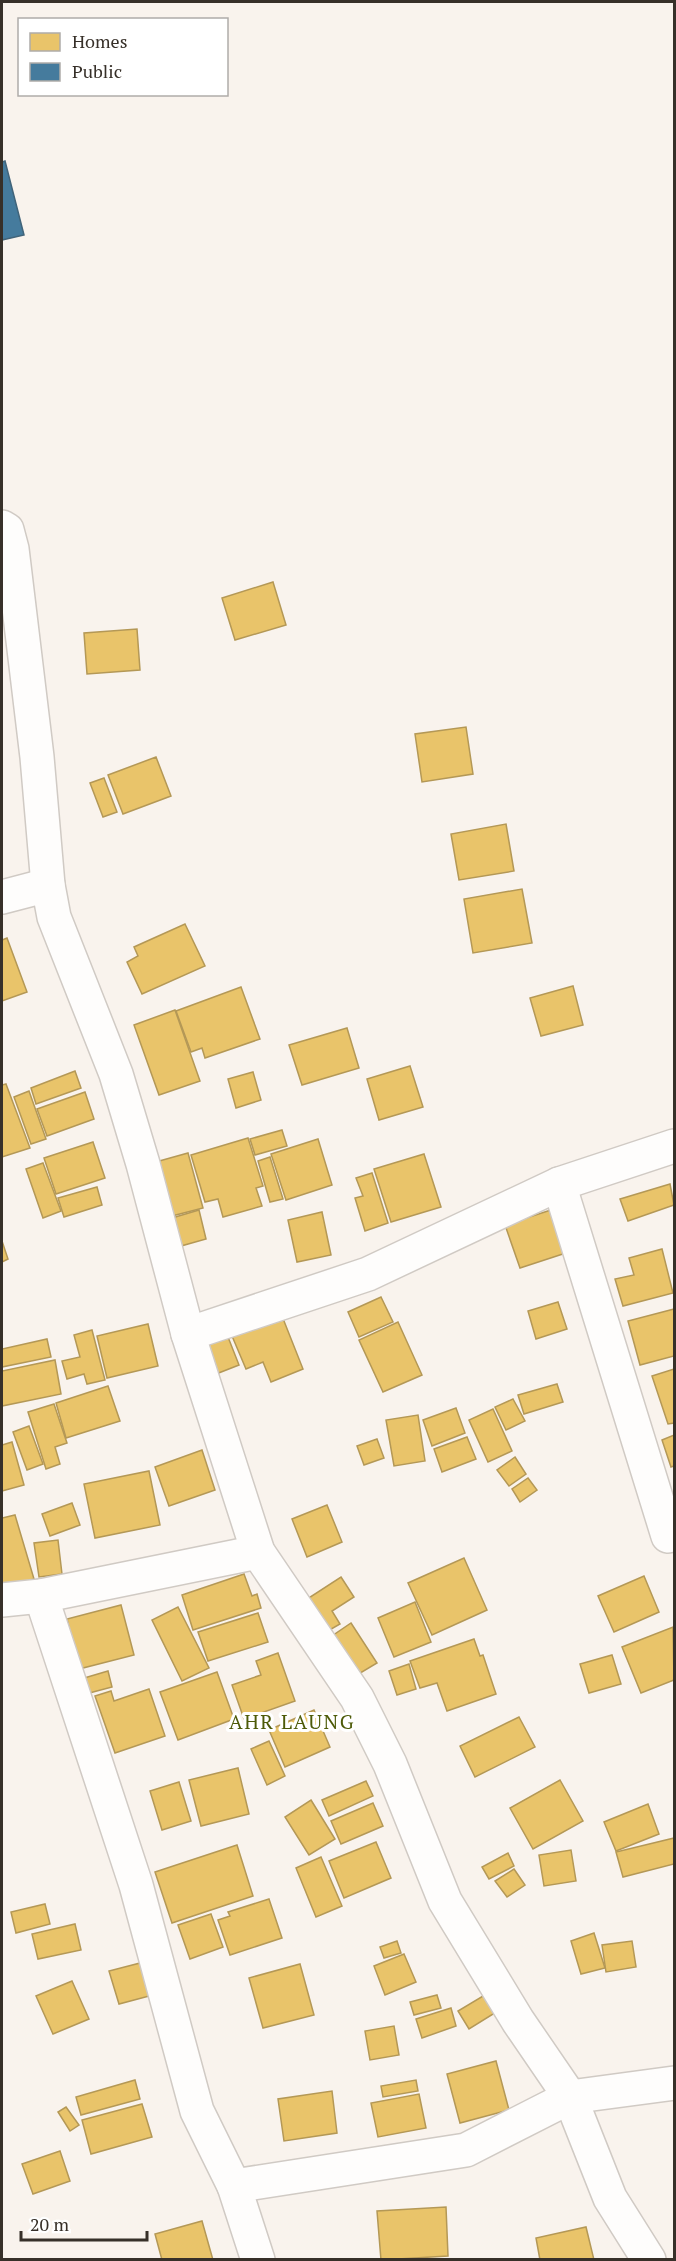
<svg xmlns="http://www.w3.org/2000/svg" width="676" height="2261" font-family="'PT Serif',serif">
  <rect width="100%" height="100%" fill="#f9f3ed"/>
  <!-- homes -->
  <g fill="#e9c46a" stroke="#b49856" stroke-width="1.5">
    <polygon points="273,582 286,625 235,640 222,598"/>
    <polygon points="137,629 140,670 87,674 84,633"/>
    <polygon points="466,727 473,774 422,782 415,734"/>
    <polygon points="156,757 171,796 123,814 108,775"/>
    <polygon points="104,778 117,812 103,817 90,783"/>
    <polygon points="506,824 514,871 459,880 451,834"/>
    <polygon points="522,889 532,943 473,953 464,899"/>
    <polygon points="185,924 205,966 142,994 127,962 138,956 134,947"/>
    <polygon points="7,938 27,992 2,1001 2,940"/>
    <polygon points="573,986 583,1025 541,1036 530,998"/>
    <polygon points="241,987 260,1039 205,1058 202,1048 191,1052 176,1011"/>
    <polygon points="175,1010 200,1081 159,1095 134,1025"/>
    <polygon points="347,1028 359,1068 302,1085 289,1045"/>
    <polygon points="410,1066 423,1107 379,1120 367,1079"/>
    <polygon points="75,1071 81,1088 36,1104 31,1088"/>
    <polygon points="253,1072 261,1100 236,1108 228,1079"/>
    <polygon points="6,1084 30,1148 2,1157 2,1085"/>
    <polygon points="29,1091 46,1139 31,1144 14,1097"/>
    <polygon points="85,1092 94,1119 47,1136 37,1109"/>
    <polygon points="282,1130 287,1146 255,1155 250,1139"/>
    <polygon points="248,1138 263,1186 256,1188 262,1206 223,1217 218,1199 205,1202 191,1155"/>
    <polygon points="318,1139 332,1185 286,1200 271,1154"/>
    <polygon points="93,1142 105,1178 56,1194 44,1158"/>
    <polygon points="188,1153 203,1208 168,1217 152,1163"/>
    <polygon points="424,1154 441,1207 391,1222 374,1169"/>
    <polygon points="270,1157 283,1199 270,1202 258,1161"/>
    <polygon points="43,1163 61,1211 43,1218 26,1169"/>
    <polygon points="372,1173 388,1223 365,1231 355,1198 363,1196 356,1178"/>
    <polygon points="670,1184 674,1205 628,1221 620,1199"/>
    <polygon points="97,1187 102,1205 64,1217 58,1198"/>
    <polygon points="557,1208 572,1251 520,1268 505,1225"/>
    <polygon points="199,1210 206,1239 181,1246 172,1218"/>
    <polygon points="322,1212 331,1255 297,1262 288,1220"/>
    <polygon points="2,1241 8,1259 2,1262"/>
    <polygon points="662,1249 673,1293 623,1306 615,1279 634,1275 629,1258"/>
    <polygon points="381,1297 393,1322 359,1337 348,1312"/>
    <polygon points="558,1302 567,1329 536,1339 528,1311"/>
    <polygon points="674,1309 674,1356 640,1365 628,1321"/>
    <polygon points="282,1316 303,1369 271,1382 263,1362 246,1369 232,1336"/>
    <polygon points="398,1322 422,1375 383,1392 359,1340"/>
    <polygon points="148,1324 158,1366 107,1378 97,1336"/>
    <polygon points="92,1330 105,1380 87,1384 84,1374 67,1379 62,1361 80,1357 74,1335"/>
    <polygon points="228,1337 239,1365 211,1376 199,1348"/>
    <polygon points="47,1339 51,1357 2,1367 2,1349"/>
    <polygon points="55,1360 61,1394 2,1406 2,1371"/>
    <polygon points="674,1369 674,1423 668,1424 652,1376"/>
    <polygon points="557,1384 563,1402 524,1414 518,1395"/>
    <polygon points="108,1386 120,1421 66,1438 56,1403"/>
    <polygon points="513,1399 525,1421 506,1430 495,1407"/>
    <polygon points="54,1404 67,1443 55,1447 60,1464 46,1469 28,1412"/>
    <polygon points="456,1408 465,1433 432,1446 423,1420"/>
    <polygon points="493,1409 512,1451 488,1462 469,1420"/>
    <polygon points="418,1415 425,1461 394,1466 386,1420"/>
    <polygon points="29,1426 43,1464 27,1470 13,1432"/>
    <polygon points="674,1435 674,1466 671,1467 662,1440"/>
    <polygon points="467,1437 476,1459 442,1472 434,1449"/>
    <polygon points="377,1439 384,1458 364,1465 357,1446"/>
    <polygon points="12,1442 24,1485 2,1491 2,1445"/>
    <polygon points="202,1450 215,1490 169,1506 155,1467"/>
    <polygon points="515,1457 526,1474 509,1486 497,1470"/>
    <polygon points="149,1471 160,1525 95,1538 84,1484"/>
    <polygon points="528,1478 537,1490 520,1502 512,1489"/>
    <polygon points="72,1503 80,1525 50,1536 42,1514"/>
    <polygon points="327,1505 342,1542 307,1557 292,1519"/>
    <polygon points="15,1515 34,1579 2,1588 2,1518"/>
    <polygon points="58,1540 62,1574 39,1577 34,1543"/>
    <polygon points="464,1558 487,1610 432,1635 408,1583"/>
    <polygon points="244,1574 252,1596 257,1594 261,1608 193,1630 182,1595"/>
    <polygon points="644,1576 659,1612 614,1632 598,1596"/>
    <polygon points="341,1577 354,1597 332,1611 340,1624 321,1635 301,1603"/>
    <polygon points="415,1602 431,1642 394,1657 378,1618"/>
    <polygon points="121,1605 134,1655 79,1669 67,1619"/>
    <polygon points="178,1607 209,1668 182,1681 152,1620"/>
    <polygon points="258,1613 268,1642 208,1661 198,1632"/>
    <polygon points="351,1623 377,1663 357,1675 332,1636"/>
    <polygon points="673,1627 674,1680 641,1693 622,1647"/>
    <polygon points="474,1639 480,1656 483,1655 496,1694 447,1711 437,1683 420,1688 410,1661"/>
    <polygon points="278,1653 295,1701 244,1719 232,1685 261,1675 256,1661"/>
    <polygon points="612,1655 621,1684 589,1693 580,1664"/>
    <polygon points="409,1664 416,1689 397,1695 389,1671"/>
    <polygon points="108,1671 112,1687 78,1696 74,1681"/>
    <polygon points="217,1672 234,1719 178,1740 160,1692"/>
    <polygon points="149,1689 165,1736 115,1753 95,1696 111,1691 114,1701"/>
    <polygon points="314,1710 330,1747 285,1767 269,1730"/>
    <polygon points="519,1717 535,1747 475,1777 460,1746"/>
    <polygon points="269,1741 285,1776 267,1785 251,1749"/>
    <polygon points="238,1768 249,1814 201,1826 189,1780"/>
    <polygon points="560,1780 583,1821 533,1849 510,1808"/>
    <polygon points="366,1781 373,1796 329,1816 322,1800"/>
    <polygon points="179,1782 191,1821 162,1830 150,1791"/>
    <polygon points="311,1800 335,1839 309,1855 285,1817"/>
    <polygon points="373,1803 383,1826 341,1844 331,1821"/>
    <polygon points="648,1804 659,1834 616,1851 604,1822"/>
    <polygon points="674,1838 674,1864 623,1877 616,1852"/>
    <polygon points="376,1842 391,1878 344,1898 329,1861"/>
    <polygon points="237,1845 253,1896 172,1923 155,1872"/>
    <polygon points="571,1850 576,1881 544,1886 539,1855"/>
    <polygon points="508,1853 514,1866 489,1879 482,1867"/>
    <polygon points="321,1857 342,1906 316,1917 296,1868"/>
    <polygon points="514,1869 525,1885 507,1897 495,1881"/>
    <polygon points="269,1899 282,1938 230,1955 218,1920 230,1916 228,1912"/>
    <polygon points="45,1904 50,1924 16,1933 11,1912"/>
    <polygon points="211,1914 223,1947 190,1959 178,1925"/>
    <polygon points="75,1924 81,1950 38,1959 32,1934"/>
    <polygon points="594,1933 605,1968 581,1974 571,1941"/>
    <polygon points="397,1941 401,1953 384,1958 380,1947"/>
    <polygon points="632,1941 636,1967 606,1972 602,1945"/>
    <polygon points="404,1954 416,1982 385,1995 374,1966"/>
    <polygon points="144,1962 153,1995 119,2004 109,1971"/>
    <polygon points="300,1964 314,2015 263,2028 249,1978"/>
    <polygon points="72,1981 89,2019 53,2034 36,1996"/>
    <polygon points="488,1993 498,2011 469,2029 458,2011"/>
    <polygon points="437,1995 441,2008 414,2015 410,2002"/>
    <polygon points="451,2008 456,2026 422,2038 416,2019"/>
    <polygon points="394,2026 399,2055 370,2060 365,2031"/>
    <polygon points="496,2061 509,2110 460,2123 447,2074"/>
    <polygon points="135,2080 140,2099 81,2115 76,2097"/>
    <polygon points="416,2080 418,2091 383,2097 381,2086"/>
    <polygon points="332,2091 337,2133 284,2141 278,2099"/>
    <polygon points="419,2094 426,2128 378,2137 371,2103"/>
    <polygon points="142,2104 152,2137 91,2154 82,2120"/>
    <polygon points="66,2107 79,2125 70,2131 58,2112"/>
    <polygon points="60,2151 70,2181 33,2194 22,2164"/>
    <polygon points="446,2207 448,2256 381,2260 377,2211"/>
    <polygon points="202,2221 213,2260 162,2260 155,2234"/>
    <polygon points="586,2227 594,2260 540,2260 536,2238"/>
  </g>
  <!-- public -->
  <polygon fill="#457b9d" stroke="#41647a" stroke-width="1.5" points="5,161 24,235 2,240 2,162"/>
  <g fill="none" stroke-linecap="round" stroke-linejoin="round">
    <!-- street casing -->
    <g stroke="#d0cac4" stroke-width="36">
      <g id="street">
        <polyline points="2,527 7,530 12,549 37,757 48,885 54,917 116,1074 143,1164 188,1334 258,1552 357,1698 390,1764 445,1901 518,2021 570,2097 610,2198 649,2260"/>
        <polyline points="2,897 48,885"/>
        <polyline points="559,1184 668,1536"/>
        <polyline points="188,1334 368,1274 559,1184 674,1146"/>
        <polyline points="41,1596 136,1885 197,2111 234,2186 466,2150 570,2097 674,2083"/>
        <polyline points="2,1600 41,1596 258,1552"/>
        <polyline points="234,2186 258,2260"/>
      </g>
    </g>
    <!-- street -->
    <use href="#street" stroke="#fefdfc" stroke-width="33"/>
  </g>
  <g text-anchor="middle" stroke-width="6" stroke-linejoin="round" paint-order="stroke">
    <!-- quarter labels -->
    <g font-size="20" letter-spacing="1.5" fill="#4d5a08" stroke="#fff">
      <text x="292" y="1729">AHR LAUNG</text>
    </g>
  </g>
  <!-- border -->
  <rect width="676" height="2261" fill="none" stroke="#373029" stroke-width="6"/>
  <!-- legend -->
  <rect x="18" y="18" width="210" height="78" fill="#ffffff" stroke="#afaca9" stroke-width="1.5"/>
  <rect x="30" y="33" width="30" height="18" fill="#e9c46a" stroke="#afaca9" stroke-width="1.5"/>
  <text x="72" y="48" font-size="18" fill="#373029">Homes</text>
  <rect x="30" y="63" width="30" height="18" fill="#457b9d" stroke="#afaca9" stroke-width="1.5"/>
  <text x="72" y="78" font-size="18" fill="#373029">Public</text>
  <!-- scale -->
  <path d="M21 2231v9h126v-9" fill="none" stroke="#373029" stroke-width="3"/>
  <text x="30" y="2231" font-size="18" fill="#373029" stroke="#ffffff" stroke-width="4.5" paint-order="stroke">20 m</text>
</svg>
